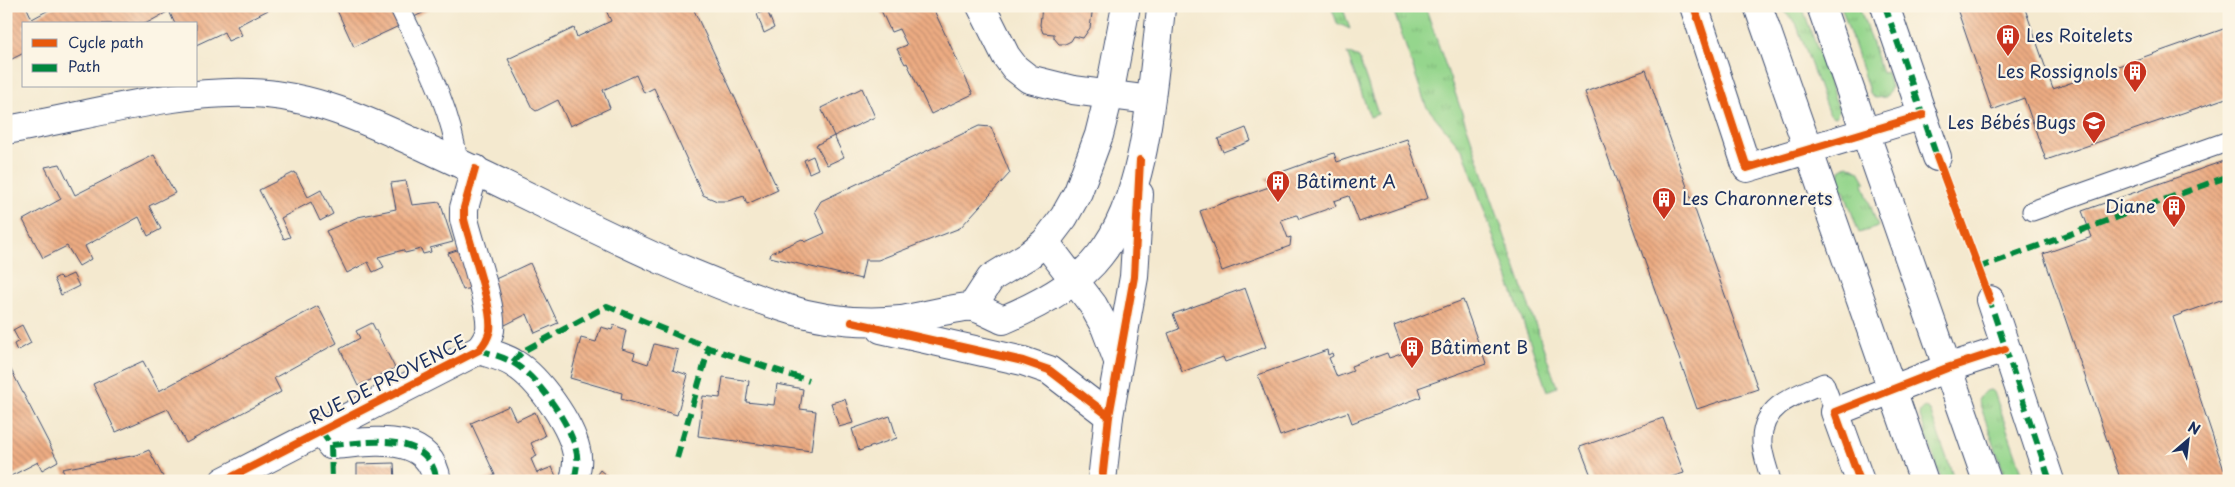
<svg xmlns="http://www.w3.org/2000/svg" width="2235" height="487" font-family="'Playpen Sans',sans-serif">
  <defs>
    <pattern id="grass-tufts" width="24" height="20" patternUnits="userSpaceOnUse" patternTransform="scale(1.25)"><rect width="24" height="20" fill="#95d68d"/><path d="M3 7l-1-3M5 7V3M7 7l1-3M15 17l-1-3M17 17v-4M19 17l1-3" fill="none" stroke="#80b87c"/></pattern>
    <pattern id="building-back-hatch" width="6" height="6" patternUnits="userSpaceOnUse" patternTransform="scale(1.25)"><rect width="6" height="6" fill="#edac82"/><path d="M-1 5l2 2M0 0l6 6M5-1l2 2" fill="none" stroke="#bf8c6e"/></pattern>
  </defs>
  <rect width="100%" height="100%" fill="#fcf5e5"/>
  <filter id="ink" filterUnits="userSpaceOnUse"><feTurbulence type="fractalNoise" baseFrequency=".02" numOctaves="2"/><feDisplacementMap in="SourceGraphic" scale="10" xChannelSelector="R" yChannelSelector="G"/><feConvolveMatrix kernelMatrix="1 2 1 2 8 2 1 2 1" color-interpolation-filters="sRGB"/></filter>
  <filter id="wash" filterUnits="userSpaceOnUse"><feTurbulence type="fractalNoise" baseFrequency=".0096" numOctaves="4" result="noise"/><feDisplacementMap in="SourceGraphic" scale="20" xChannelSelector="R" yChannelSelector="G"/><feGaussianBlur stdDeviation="1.12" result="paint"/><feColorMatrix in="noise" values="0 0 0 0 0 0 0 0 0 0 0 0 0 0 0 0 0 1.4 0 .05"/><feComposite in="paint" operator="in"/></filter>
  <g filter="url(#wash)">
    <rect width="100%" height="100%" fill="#f4e9cf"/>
    <!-- grass -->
    <g fill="url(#grass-tufts)" stroke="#588276">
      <polygon points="1331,6 1342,6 1350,29 1337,23"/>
      <polygon points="1392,6 1425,6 1557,387 1547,391 1464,152 1426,106"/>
      <polygon points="1778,6 1802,6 1839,110 1836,117 1832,116 1828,112 1796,23"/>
      <polygon points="1841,6 1859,6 1882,73 1887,72 1891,88 1886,97 1875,98 1870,94"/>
      <polygon points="1347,53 1359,58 1378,114 1370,117"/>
      <polygon points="1848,165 1859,171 1866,183 1863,184 1878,227 1859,233 1844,191 1840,191 1839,176 1840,170"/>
      <polygon points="1990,390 1994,392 2025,481 2007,481 1978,399 1985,391"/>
      <polygon points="1924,407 1930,411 1955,481 1942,481 1919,413"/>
    </g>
    <g id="blocks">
      <!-- building -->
      <g fill="url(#building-back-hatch)">
        <polygon points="6,6 26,6 32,19 56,6 166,6 169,11 145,24 24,24 24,53 6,62"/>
        <polygon points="185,6 276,6 237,26 242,35 228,41 224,32 196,45 196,24 175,24 170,13"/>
        <polygon points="335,6 392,6 401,25 354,47"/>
        <polygon points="409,6 437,6 414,17"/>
        <polygon points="604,6 692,6 778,190 747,204 744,196 728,201 717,201 703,195 654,88 644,93 636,75 603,90 610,108 570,126 558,100 536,111 532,108 508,59 574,28 577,37 611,21"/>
        <polygon points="879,6 932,6 973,94 931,114 907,63 905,64 897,49 907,45 899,29 891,32"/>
        <polygon points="1042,6 1093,6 1090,28 1083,38 1074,36 1071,41 1065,44 1059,44 1054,38 1054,34 1043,33 1040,25"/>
        <polygon points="1956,6 2024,6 2053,89 2229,27 2229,97 2046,160 2024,98 1992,110"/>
        <polygon points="767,10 774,28 764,33 757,14"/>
        <polygon points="1646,70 1758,389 1697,409 1585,92"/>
        <polygon points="862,88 875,117 834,136 821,108"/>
        <polygon points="979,126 991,127 1010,173 960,228 878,260 865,260 861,279 770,257 771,253 802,239 805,242 825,233 815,211 821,201"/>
        <polygon points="1246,128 1251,141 1223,152 1218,139"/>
        <polygon points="834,136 844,157 827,165 816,145"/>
        <polygon points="1407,139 1428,198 1359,222 1349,196 1334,201 1336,206 1299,219 1297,215 1281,220 1288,238 1291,237 1290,246 1222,271 1200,211 1269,187 1265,178 1334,153 1337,162"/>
        <polygon points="154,155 175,193 149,206 161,229 148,236 139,217 85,246 91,259 79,266 67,246 43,258 23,220 61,199 45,167 60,164 75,195"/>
        <polygon points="813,156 818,169 809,173 804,160"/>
        <polygon points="2229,159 2229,297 2173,317 2224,470 2229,468 2229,481 2121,481 2043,254 2092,237 2082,211"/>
        <polygon points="295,172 308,197 321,190 333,214 320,221 311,202 281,218 290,237 284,239 259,190"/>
        <polygon points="406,181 412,205 440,202 453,242 430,248 431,252 423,254 421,249 405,253 403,250 378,257 384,267 373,272 368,262 347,273 326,231 358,217 396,209 391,183"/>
        <polygon points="460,249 472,288 463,290 448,253"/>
        <polygon points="530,263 558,323 535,333 527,314 503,326 489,282"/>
        <polygon points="73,274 79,286 61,295 54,279 59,276 62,279"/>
        <polygon points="1245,288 1266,347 1225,362 1223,357 1182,372 1168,333 1179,329 1173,314"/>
        <polygon points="1463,300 1486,364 1418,388 1421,397 1352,423 1348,412 1280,436 1258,375 1327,350 1328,355 1332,353 1333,356 1329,358 1337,377 1353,371 1351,366 1387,353 1389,358 1404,353 1394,326"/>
        <polygon points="318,306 337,343 274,378 281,392 186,443 168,409 116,432 93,384 143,361 159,391"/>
        <polygon points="372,323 395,368 358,386 340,349 360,338 356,331"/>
        <polygon points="22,325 31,343 17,351 14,344 19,341 13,330"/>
        <polygon points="614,325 626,330 622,349 635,353 633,359 648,364 654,344 678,350 673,370 688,375 677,415 621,399 622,393 570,378 581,338 596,342 601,327 612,330"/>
        <polygon points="8,364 58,461 42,470 38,462 11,476 13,481 6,481 6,475 10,474 6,466 6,365"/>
        <polygon points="723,377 749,381 746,402 774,405 777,384 803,389 800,409 816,411 811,451 698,436 703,396 720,398"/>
        <polygon points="845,399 853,423 839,427 831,403"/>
        <polygon points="509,406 516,421 535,412 545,436 531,443 537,456 531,459 537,473 552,467 558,481 483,481 495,475 471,423"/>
        <polygon points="890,416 897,438 859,451 852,429"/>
        <polygon points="1663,418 1684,473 1658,481 1593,481 1580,447"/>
        <polygon points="149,450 163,477 151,481 68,481 62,469 137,455"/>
        <polygon points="394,463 395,481 357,481 357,464"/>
        <polygon points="600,470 613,481 592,481"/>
      </g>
    </g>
  </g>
  <g filter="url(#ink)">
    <use href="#blocks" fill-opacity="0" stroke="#3c4b6f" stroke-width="1"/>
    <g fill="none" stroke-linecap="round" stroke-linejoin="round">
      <!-- lane casing -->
      <g stroke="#3c4b6f" stroke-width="21">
        <g id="lane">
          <path d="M399,6C423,57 451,106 458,162"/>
          <polyline points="2032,211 2229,141"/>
          <path d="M1771,481C1768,468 1761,452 1762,439C1763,404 1797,395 1824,383L1835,412"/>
        </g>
      </g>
      <!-- street casing -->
      <g stroke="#3c4b6f" stroke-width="30">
        <g id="street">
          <polyline points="981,6 1006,56 1015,68 1029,79 1073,90 1150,100"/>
          <polyline points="1694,6 1747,168 1923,115"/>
          <polyline points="1885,6 1937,157"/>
          <polyline points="1990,300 2050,481"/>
          <path d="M479,350C491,354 505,357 515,364C538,378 570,423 576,450C579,460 576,471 574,481"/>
          <path d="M321,431L331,445C368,443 429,429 437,481"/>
          <path d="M224,481L479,350C485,344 488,338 490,330C493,306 470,246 464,219V208L475,169"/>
          <polyline points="1860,481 1835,412 1947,368 2005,349"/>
        </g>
      </g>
      <!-- secondary casing -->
      <g stroke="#3c4b6f" stroke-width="30">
        <g id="secondary">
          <polyline points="1758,6 1924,481"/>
          <polyline points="1821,6 1987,481"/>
          <path d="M6,130C84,117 172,90 251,93C317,95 376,125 435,152C550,204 661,268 782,307C821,320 860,324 901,320C915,318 965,305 974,307C983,310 994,316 1003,320C1036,306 1078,284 1100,255C1148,195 1152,84 1161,9L1159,6"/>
          <polyline points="1045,242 1093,305 1105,327 1118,361"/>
          <polyline points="972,307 991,278 1029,255 1045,242 1064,217 1078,192 1099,135 1109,95 1126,6"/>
          <polyline points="881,329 1023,361 1049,370 1109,416"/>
          <polyline points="1102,481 1109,416 1134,277 1139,194"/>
        </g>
      </g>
      <!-- lane -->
      <use href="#lane" stroke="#fff" stroke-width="19"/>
      <!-- street -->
      <use href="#street" stroke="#fff" stroke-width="28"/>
      <!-- secondary -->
      <use href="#secondary" stroke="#fff" stroke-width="28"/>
      <!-- quiet -->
      <g stroke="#00873e" stroke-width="6" stroke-dasharray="12 6" stroke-linecap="butt">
        <polyline points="1885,6 1938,160"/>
        <polyline points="1978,268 2229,176"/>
        <polyline points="1988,296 2050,481"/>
        <path d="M479,350C491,354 505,357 515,364C538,378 570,423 576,450C579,460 576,471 574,481"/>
        <polyline points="513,362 523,351 607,306 709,348 809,381"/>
        <path d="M321,431L331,445C368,443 429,429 437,481"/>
        <polyline points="331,445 332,481"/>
        <polyline points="677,458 709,348"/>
      </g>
      <!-- cycleway casing -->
      <g stroke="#fcf5e5" stroke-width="11">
        <g id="cycleway">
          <polyline points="1694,6 1747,168 1923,115"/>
          <polyline points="1937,157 1990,300"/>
          <polyline points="852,322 1023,361 1049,370 1109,416"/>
          <path d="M224,481L479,350C485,344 488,338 490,330C493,306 470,246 464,219V208L475,169"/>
          <polyline points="1102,481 1109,416 1134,277 1140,160"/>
          <polyline points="1860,481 1835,412 1947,368 2005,349"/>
        </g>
      </g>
      <!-- cycleway -->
      <use href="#cycleway" stroke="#e8590c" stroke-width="8"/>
    </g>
  </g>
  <!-- icons -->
  <defs>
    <g id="building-pin" transform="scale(1.25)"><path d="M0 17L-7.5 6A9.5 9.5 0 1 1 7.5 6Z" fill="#c8321e" stroke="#fcf5e5"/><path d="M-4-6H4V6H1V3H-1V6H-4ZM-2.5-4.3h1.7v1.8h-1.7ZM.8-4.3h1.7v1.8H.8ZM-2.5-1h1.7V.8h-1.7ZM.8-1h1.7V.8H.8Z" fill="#fff"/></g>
    <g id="school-pin" transform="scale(1.25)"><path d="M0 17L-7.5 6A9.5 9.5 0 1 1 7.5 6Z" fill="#c8321e" stroke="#fcf5e5"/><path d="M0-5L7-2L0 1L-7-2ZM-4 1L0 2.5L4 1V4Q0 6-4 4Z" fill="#fff"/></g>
  </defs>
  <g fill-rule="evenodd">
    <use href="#building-pin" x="2008" y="36"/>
    <use href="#building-pin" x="2135" y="72"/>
    <use href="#school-pin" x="2094" y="123"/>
    <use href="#building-pin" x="1278" y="182"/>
    <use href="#building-pin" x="1664" y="199"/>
    <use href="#building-pin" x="2174" y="207"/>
    <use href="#building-pin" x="1412" y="348"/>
  </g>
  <g text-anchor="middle" stroke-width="4.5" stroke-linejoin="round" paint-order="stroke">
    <!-- poi labels -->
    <g font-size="18" fill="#1b2f5e" stroke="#fcf5e5" text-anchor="start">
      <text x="2026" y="42">Les Roitelets</text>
      <text x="2118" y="78" text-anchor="end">Les Rossignols</text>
      <text x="2076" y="129" text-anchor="end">Les Bébés Bugs</text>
      <text x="1296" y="188">Bâtiment A</text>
      <text x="1682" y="205">Les Charonnerets</text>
      <text x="2156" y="213" text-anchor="end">Diane</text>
      <text x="1430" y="354">Bâtiment B</text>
    </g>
    <!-- street labels -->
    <g font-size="18" fill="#1b2f5e" stroke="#fcf5e5">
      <text transform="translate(388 380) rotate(-27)" y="6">RUE DE PROVENCE</text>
    </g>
  </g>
  <!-- margin -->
  <rect width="2235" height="487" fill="none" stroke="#fcf5e5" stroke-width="25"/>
  <!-- legend -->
  <rect x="22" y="22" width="175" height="65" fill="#fcf5e5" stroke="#a2a6af"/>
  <rect x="32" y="39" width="25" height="8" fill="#e8590c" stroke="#a2a6af"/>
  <text x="68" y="48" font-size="15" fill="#1b2f5e">Cycle path</text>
  <rect x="32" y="64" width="25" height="8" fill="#00873e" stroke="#a2a6af"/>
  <text x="68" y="72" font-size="15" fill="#1b2f5e">Path</text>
  <!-- north arrow -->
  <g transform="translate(2188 440) rotate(28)" stroke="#fcf5e5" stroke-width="4" paint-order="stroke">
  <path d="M0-4L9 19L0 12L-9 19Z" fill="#1b2f5e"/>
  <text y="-8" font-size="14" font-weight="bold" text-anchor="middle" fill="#1b2f5e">N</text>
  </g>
</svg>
